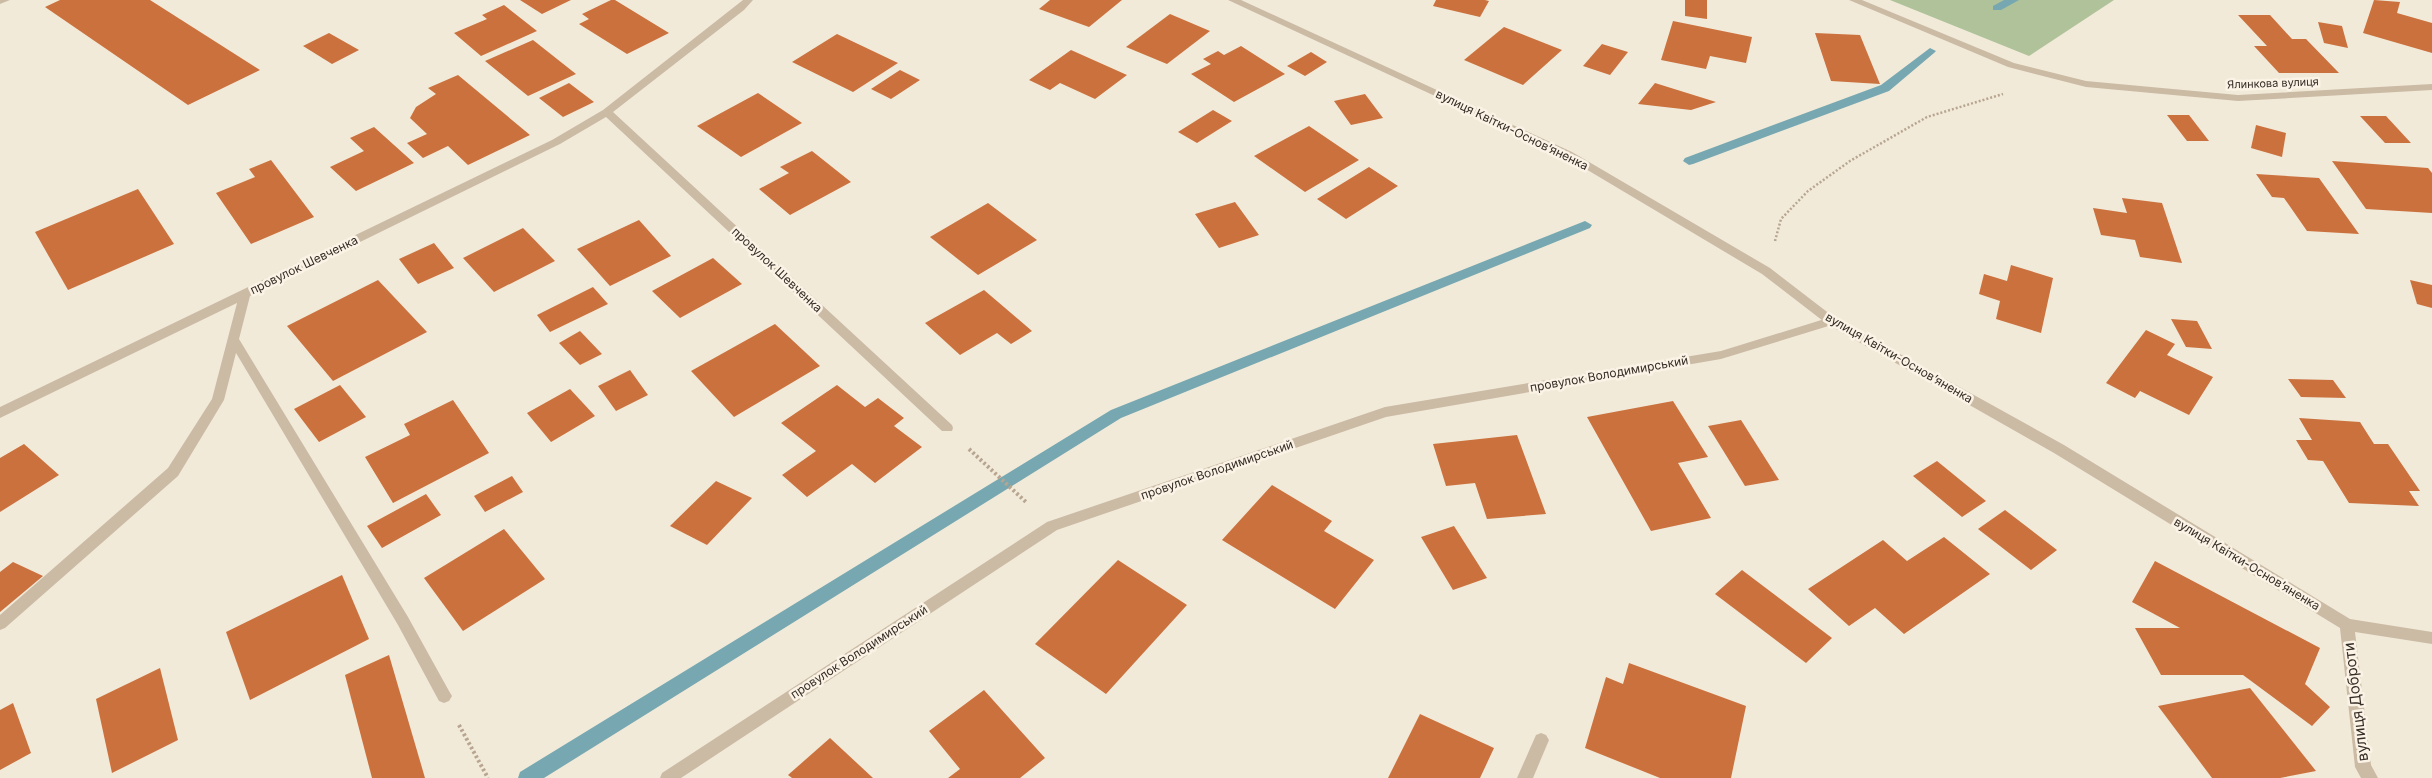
<svg xmlns="http://www.w3.org/2000/svg" width="2432" height="778" font-family="Inter,sans-serif">
  <rect width="100%" height="100%" fill="#f2ead9"/>
  <!-- green -->
  <polygon fill="#afc299" points="1890,0 2114,0 2029,56"/>
  <g fill="none" stroke-linecap="round" stroke-linejoin="round">
    <!-- stream -->
    <g fill="#77a8b1" fill-rule="evenodd">
      <polygon points="2004,0 2019,0 2001,10 1993,10 1993,6"/>
      <polygon points="1930,48 1936,51 1934,53 1889,91 1693,164 1689,165 1683,161 1685,158 1881,85"/>
      <polygon points="1585,221 1592,225 1590,228 1121,418 544,778 518,778 520,772 1111,410"/>
    </g>
  </g>
  <!-- building -->
  <g fill="#cb713e">
    <polygon points="60,0 150,0 260,70 188,105 45,7"/>
    <polygon points="520,0 571,0 542,14"/>
    <polygon points="611,0 615,0 669,33 627,54 579,24 589,19 582,14"/>
    <polygon points="1050,0 1122,0 1089,27 1039,9"/>
    <polygon points="1436,0 1485,0 1489,1 1480,17 1433,6"/>
    <polygon points="1685,0 1707,0 1707,19 1685,16"/>
    <polygon points="2374,0 2400,2 2397,13 2432,23 2432,53 2363,33"/>
    <polygon points="504,5 537,31 481,56 454,33 487,19 482,15"/>
    <polygon points="1170,14 1210,31 1167,64 1126,47"/>
    <polygon points="2238,15 2270,15 2292,39 2306,39 2339,73 2279,73 2254,46 2267,46"/>
    <polygon points="1673,21 1752,37 1746,63 1710,56 1706,69 1661,60"/>
    <polygon points="2318,22 2342,26 2348,48 2324,43"/>
    <polygon points="1504,27 1562,50 1523,85 1464,60"/>
    <polygon points="329,33 359,50 332,64 303,46"/>
    <polygon points="1815,33 1860,35 1880,84 1831,81"/>
    <polygon points="837,34 898,63 853,92 792,62"/>
    <polygon points="533,40 576,74 528,96 485,61"/>
    <polygon points="1602,44 1628,52 1610,75 1583,66"/>
    <polygon points="1241,46 1285,74 1234,102 1191,74 1211,64 1203,59 1218,51 1224,55"/>
    <polygon points="1071,50 1127,75 1095,99 1060,83 1050,90 1029,80"/>
    <polygon points="1311,52 1327,62 1305,76 1287,66"/>
    <polygon points="900,70 920,80 891,99 871,89"/>
    <polygon points="458,75 530,135 468,165 448,146 423,158 407,143 427,134 410,118 416,107 436,94 428,88"/>
    <polygon points="569,83 594,102 563,117 539,98"/>
    <polygon points="1655,83 1716,102 1691,110 1638,104"/>
    <polygon points="758,93 802,123 741,157 697,126"/>
    <polygon points="1365,94 1383,118 1351,125 1334,101"/>
    <polygon points="1213,110 1232,121 1197,143 1178,132"/>
    <polygon points="2167,115 2189,115 2209,141 2187,141"/>
    <polygon points="2360,116 2386,116 2411,143 2385,143"/>
    <polygon points="2256,125 2286,133 2282,157 2251,148"/>
    <polygon points="1309,126 1359,160 1305,192 1254,156"/>
    <polygon points="374,127 414,163 356,191 330,167 364,151 350,138"/>
    <polygon points="812,151 851,182 790,215 759,189 789,173 780,167"/>
    <polygon points="271,160 314,217 251,244 216,193 255,177 249,169"/>
    <polygon points="2332,161 2428,168 2432,173 2432,213 2366,209"/>
    <polygon points="1369,167 1398,186 1346,219 1317,199"/>
    <polygon points="2256,174 2319,178 2359,234 2307,231 2284,198 2272,197"/>
    <polygon points="138,189 174,244 68,290 35,232"/>
    <polygon points="2122,198 2162,203 2182,263 2140,257 2135,240 2101,235 2093,208 2127,213"/>
    <polygon points="1235,202 1259,235 1219,248 1195,214"/>
    <polygon points="988,203 1037,240 978,275 930,237"/>
    <polygon points="639,220 671,256 610,286 577,249"/>
    <polygon points="523,228 555,261 494,292 463,258"/>
    <polygon points="434,243 454,268 418,284 399,259"/>
    <polygon points="713,258 742,284 680,318 652,291"/>
    <polygon points="2011,265 2053,278 2041,333 1996,319 2000,301 1979,294 1984,274 2007,281"/>
    <polygon points="378,280 427,332 333,381 287,326"/>
    <polygon points="2410,280 2432,285 2432,308 2417,304"/>
    <polygon points="593,287 608,304 550,332 537,315"/>
    <polygon points="984,290 1032,331 1011,344 997,333 960,355 925,323"/>
    <polygon points="2171,319 2197,321 2212,349 2186,347"/>
    <polygon points="775,324 820,366 734,417 691,371"/>
    <polygon points="2146,330 2175,344 2167,355 2213,377 2189,415 2140,391 2135,398 2106,383"/>
    <polygon points="580,331 602,354 580,365 559,343"/>
    <polygon points="630,370 648,395 616,411 598,386"/>
    <polygon points="2288,379 2333,380 2346,398 2301,397"/>
    <polygon points="340,385 366,417 319,442 294,409"/>
    <polygon points="837,385 865,407 878,398 904,418 894,426 922,447 875,483 852,464 807,497 782,475 816,451 781,423"/>
    <polygon points="570,389 595,416 551,442 527,413"/>
    <polygon points="453,400 489,453 393,503 365,457 410,435 404,424"/>
    <polygon points="1673,401 1708,457 1678,463 1711,518 1651,531 1587,417"/>
    <polygon points="2299,418 2360,422 2374,444 2388,444 2420,491 2409,491 2419,506 2349,503 2323,461 2308,460 2296,440 2312,440"/>
    <polygon points="1741,420 1779,480 1745,486 1708,426"/>
    <polygon points="1517,435 1546,514 1487,519 1475,483 1446,486 1433,444"/>
    <polygon points="24,444 59,475 0,512 0,458"/>
    <polygon points="1937,461 1986,501 1962,517 1913,476"/>
    <polygon points="512,476 523,492 485,512 474,496"/>
    <polygon points="716,481 752,498 707,545 670,526"/>
    <polygon points="1272,485 1332,521 1324,531 1374,560 1335,609 1222,540"/>
    <polygon points="426,494 441,515 382,548 367,526"/>
    <polygon points="2005,510 2057,550 2031,570 1978,529"/>
    <polygon points="1454,526 1487,578 1453,590 1421,537"/>
    <polygon points="504,529 545,579 463,631 424,578"/>
    <polygon points="1944,537 1990,574 1904,634 1875,608 1849,626 1808,589 1883,540 1907,561"/>
    <polygon points="1118,560 1187,605 1106,694 1035,644"/>
    <polygon points="2155,561 2320,648 2305,684 2330,707 2312,726 2243,675 2161,675 2135,628 2180,628 2132,602"/>
    <polygon points="13,562 43,576 0,612 0,572"/>
    <polygon points="1742,570 1832,638 1806,663 1715,594"/>
    <polygon points="342,575 369,639 250,700 226,632"/>
    <polygon points="389,655 425,778 372,778 345,675"/>
    <polygon points="1629,663 1746,706 1731,778 1660,778 1585,748 1606,677 1623,684"/>
    <polygon points="160,668 178,740 112,773 96,699"/>
    <polygon points="2250,688 2316,771 2280,778 2212,778 2158,706"/>
    <polygon points="984,690 1045,758 1020,778 948,778 960,769 929,731"/>
    <polygon points="13,703 31,753 0,770 0,710"/>
    <polygon points="1420,714 1494,748 1480,778 1388,778"/>
    <polygon points="830,738 873,778 792,778 788,775"/>
  </g>
  <g fill="none" stroke-linecap="round" stroke-linejoin="round">
    <!-- path-far1 -->
    <polyline stroke="#b7a58f" stroke-width="2.5" stroke-dasharray="2 2" stroke-linecap="butt" points="1775,241 1781,219 1808,191 1850,161 1927,117 2003,94"/>
    <!-- path -->
    <g stroke="#b7a58f" stroke-width="4" stroke-dasharray="2.5 2.5" stroke-linecap="butt">
      <polyline points="969,449 1027,503"/>
      <polyline points="459,725 488,778"/>
    </g>
    <!-- lane -->
    <g fill="#cbbba5" fill-rule="evenodd">
      <polygon points="0,0 10,0 0,4"/>
      <polygon points="1831,317 1835,318 1837,321 1835,324 1721,359 1386,417 1057,530 681,778 660,778 662,773 1047,522 1385,407 1721,351"/>
      <polygon points="1541,733 1546,735 1549,740 1533,778 1517,778 1536,735"/>
    </g>
    <!-- street -->
    <g fill="#cbbba5" fill-rule="evenodd">
      <polygon points="743,0 753,0 744,10 613,112 952,425 953,428 952,431 942,431 606,117 560,144 250,296 239,339 408,617 449,691 452,696 449,701 444,703 439,701 398,625 236,353 224,400 178,476 5,628 0,630 0,615 168,468 212,399 237,303 0,418 0,407 552,140 603,110"/>
      <polygon points="1228,0 1241,0 1572,152 1770,268 1835,318 2064,445 2350,619 2432,632 2432,644 2355,632 2371,765 2378,778 2361,778 2355,767 2340,628 2054,453 1827,324 1762,274 1564,156"/>
      <polygon points="1849,0 1862,0 2014,63 2086,81 2238,95 2432,84 2432,90 2238,101 2086,87 2008,67"/>
    </g>
  </g>
  <g text-anchor="middle" stroke-width="5" stroke-linejoin="round" paint-order="stroke">
    <!-- far-street labels -->
    <g font-size="11" fill="#362d26" stroke="#faf3e6">
      <text transform="translate(2273 83) rotate(-2)" y="4">Ялинкова вулиця</text>
    </g>
    <!-- street labels -->
    <g font-size="12" fill="#362d26" stroke="#faf3e6">
      <text transform="translate(1512 130) rotate(26)" y="4">вулиця Квітки-Основʼяненка</text>
      <text transform="translate(304 265) rotate(-26)" y="4">провулок Шевченка</text>
      <text transform="translate(777 270) rotate(43)" y="4">провулок Шевченка</text>
      <text transform="translate(1899 358) rotate(30)" y="4">вулиця Квітки-Основʼяненка</text>
      <text transform="translate(1609 374) rotate(-10)" y="4">провулок Володимирський</text>
      <text transform="translate(1217 470) rotate(-19)" y="4">провулок Володимирський</text>
      <text transform="translate(2247 564) rotate(31)" y="4">вулиця Квітки-Основʼяненка</text>
      <text transform="translate(859 652) rotate(-33)" y="4">провулок Володимирський</text>
    </g>
    <!-- near-street labels -->
    <g font-size="15" fill="#362d26" stroke="#faf3e6">
      <text transform="translate(2356 702) rotate(-97)" y="5">вулиця Доброти</text>
    </g>
  </g>
</svg>
